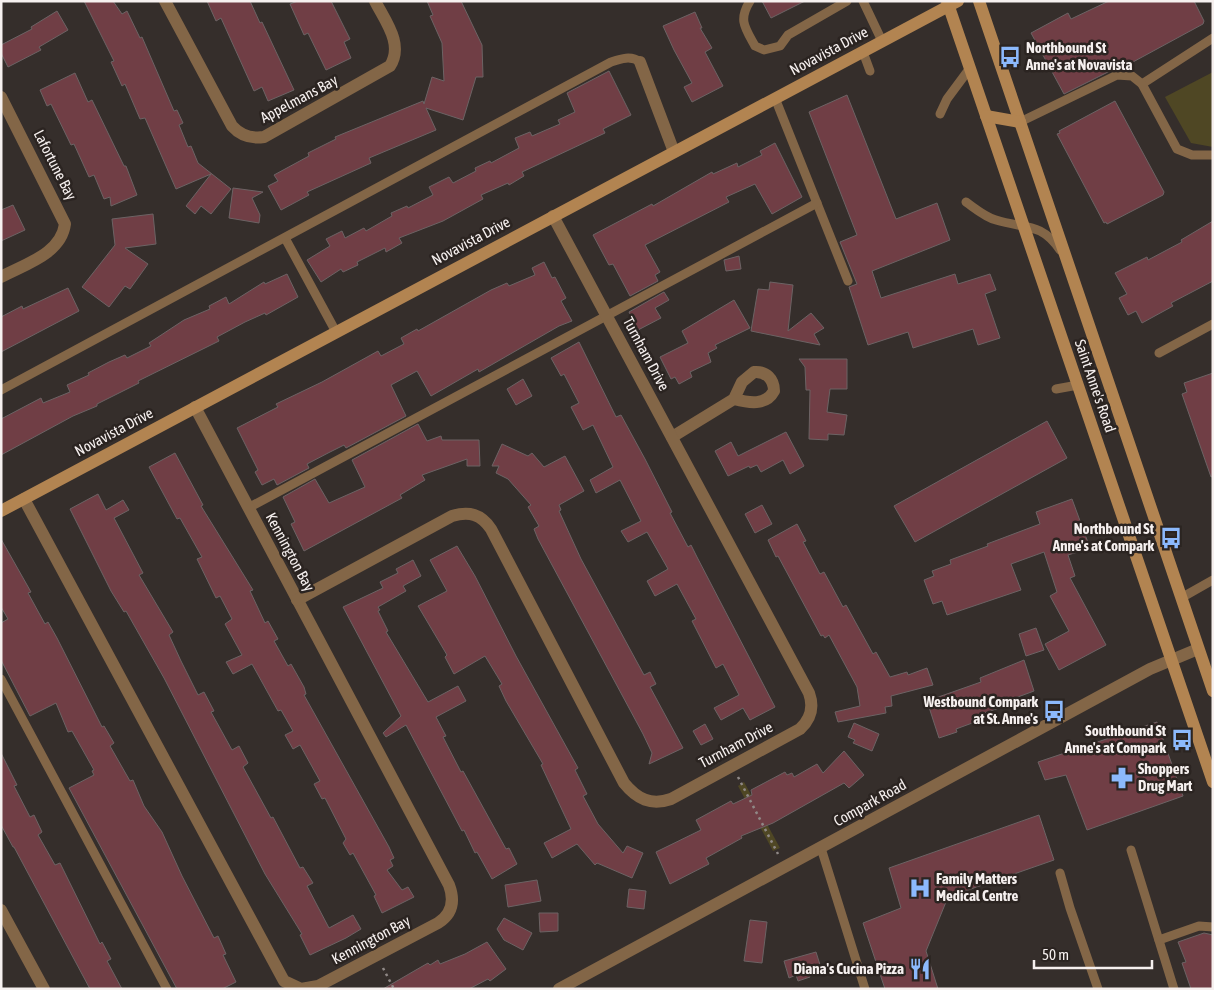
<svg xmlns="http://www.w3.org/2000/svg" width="1214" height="990" font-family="'Asap Condensed',sans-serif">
  <rect width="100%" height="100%" fill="#352e2b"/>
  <!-- green -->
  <g fill="#4f4724">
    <polygon points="1213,72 1213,147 1191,143 1165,97"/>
    <polygon points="744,782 780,848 773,851 738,786"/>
  </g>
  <!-- building -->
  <g fill="#703e45" stroke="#6c6364">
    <polygon points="84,1 113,1 122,14 127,11 140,38 142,37 174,111 177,110 183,123 179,125 188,147 191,146 198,163 231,189 211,214 201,206 195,214 186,206 211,174 176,189 145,118 140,119 125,84 122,86 111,62 114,61"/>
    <polygon points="207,1 250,1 260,23 262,22 294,90 268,101 262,87 254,91 221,18 216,21"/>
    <polygon points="298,1 331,1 350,39 344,42 351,58 326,70 308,33 304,35 290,4"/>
    <polygon points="427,1 461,1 482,45 483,77 476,77 463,120 426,108 436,130 369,158 371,163 307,192 309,195 281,210 268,186 278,181 274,175 309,156 308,153 336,139 335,137 423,101 424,104 432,77 444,81 442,43 430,16 433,15"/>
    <polygon points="762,1 805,1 771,18"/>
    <polygon points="1109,1 1194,1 1204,21 1203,24 1120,69 1114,69 1064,94 1031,33 1068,13 1071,19"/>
    <polygon points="57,11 68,30 39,47 41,50 8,67 1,53 1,45 32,29 31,27"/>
    <polygon points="695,12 702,28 700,28 712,48 705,52 723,86 692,102 684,87 692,83 674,50 663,26"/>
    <polygon points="609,71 631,115 603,129 605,133 522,172 524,176 509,185 508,183 481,195 483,199 443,221 399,238 402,243 386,252 385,248 357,262 358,265 343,272 341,269 321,282 307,260 330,246 326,239 342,231 345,238 364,228 366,231 392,216 391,213 407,206 408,208 433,195 429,187 449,177 453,183 476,171 475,168 490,161 491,163 519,148 515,138 530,132 532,136 560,124 558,120 575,112 567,93"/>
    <polygon points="75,73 88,102 92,100 124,166 126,166 137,195 111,206 110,197 104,199 94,175 89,177 74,144 71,145 51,104 47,106 40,90"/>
    <polygon points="847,95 896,219 937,203 950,240 872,271 881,298 955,274 958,284 990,274 996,290 985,294 1000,338 978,345 973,329 913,348 908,332 868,345 849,287 857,284 840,242 857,235 809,112"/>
    <polygon points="1115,101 1164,192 1163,195 1107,224 1106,222 1104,223 1057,134 1060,133 1059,131"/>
    <polygon points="775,143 802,197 772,214 755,184 726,197 729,202 645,245 660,272 655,275 658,281 630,296 613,264 609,265 593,235 652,204 653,206 712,172 713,174 737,163 738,167 762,155 760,151"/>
    <polygon points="233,188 263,192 252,198 260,215 259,223 229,218"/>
    <polygon points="13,205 25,230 1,241 1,210"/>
    <polygon points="153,214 156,244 125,248 148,264 130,289 125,286 109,307 82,287 115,245 112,219"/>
    <polygon points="1213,221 1213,281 1171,303 1173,306 1142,323 1136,311 1128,315 1119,298 1127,294 1115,273 1147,257 1148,260 1182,242 1181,240"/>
    <polygon points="739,256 741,269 726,271 724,260"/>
    <polygon points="544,262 552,278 555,277 566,298 561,301 572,321 559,326 479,372 478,369 431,396 417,371 391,385 406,416 346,448 344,445 330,452 307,464 309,468 277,485 274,479 262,485 255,472 258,470 237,428 278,407 276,404 322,382 378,351 381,356 404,344 401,338 417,329 418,331 491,290 507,283 509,286 535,275 532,268"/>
    <polygon points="287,274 298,297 266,315 265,313 245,322 217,337 219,341 138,381 139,383 97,404 97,406 73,416 1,455 1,419 41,398 43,403 70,392 67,385 89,375 88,373 109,362 125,355 127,358 151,346 149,343 184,320 210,309 209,306 226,297 229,304 264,282 265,284"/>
    <polygon points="770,282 793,285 788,331 811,313 824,328 814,334 820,345 751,331 758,289 769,290"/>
    <polygon points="68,288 79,311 1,352 1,317 22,306 23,309"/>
    <polygon points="664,292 669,300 655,308 661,318 638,330 629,312"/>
    <polygon points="734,300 750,328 715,345 717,348 708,353 711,362 690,372 692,377 679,384 675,377 671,379 660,357 688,343 682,331"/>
    <polygon points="579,342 616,417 621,415 645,459 672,512 670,513 688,547 691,545 697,557 775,707 750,720 743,708 721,720 714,708 739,695 723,664 716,668 692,621 696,619 677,584 655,596 647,581 668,569 647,532 628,542 621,531 641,521 620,480 596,493 590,480 613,467 593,425 583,430 571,407 579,403 564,374 561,376 551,358"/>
    <polygon points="799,359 847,359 847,389 830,389 827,412 847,415 844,435 828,434 828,440 809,439 810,390 806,390 805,367"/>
    <polygon points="1213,373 1213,476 1211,477 1182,394 1187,392 1184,383"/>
    <polygon points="523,379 532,396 516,405 507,389"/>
    <polygon points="1047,421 1067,458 915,542 894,506"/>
    <polygon points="418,424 427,441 441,436 442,440 479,440 480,466 467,466 467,459 422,475 425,480 400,495 402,498 304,551 291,524 295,522 283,497 315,479 329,503 365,487 352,460"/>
    <polygon points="786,432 804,466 790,474 783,460 761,472 757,465 750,468 749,466 728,476 715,451 731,442 738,456"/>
    <polygon points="502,444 528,456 532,453 544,467 565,456 584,491 559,505 561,510 559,511 581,559 644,675 650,672 656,684 650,687 683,748 649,764 652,753 643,734 538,539 534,529 539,526 528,507 531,505 508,479 496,473 499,466 492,466"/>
    <polygon points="175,453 203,505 201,506 253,590 250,591 265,623 268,621 278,639 274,641 288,666 291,664 304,687 306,694 304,695 389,847 394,858 390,860 393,866 387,870 402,890 408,887 414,897 382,913 374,896 376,895 353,853 350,855 343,843 346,839 325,798 322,799 314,784 320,781 300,745 293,749 285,735 293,731 281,710 278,711 252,664 233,674 226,662 242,655 225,624 232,619 220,596 216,598 197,559 202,557 180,518 177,519 149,467"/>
    <polygon points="98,494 106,510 123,500 129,510 114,518 143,573 139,575 173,632 169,635 181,661 198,695 204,692 214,711 211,712 232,750 239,746 248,763 243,767 271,818 273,817 300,868 303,867 313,883 307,886 329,928 353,915 361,929 346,938 310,955 300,935 302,934 265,874 164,678 126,611 124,612 111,591 70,509"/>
    <polygon points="1072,499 1090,548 1068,555 1075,576 1070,578 1106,645 1059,670 1045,644 1069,631 1050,596 1057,592 1044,552 1011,564 1021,590 947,615 942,601 933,604 924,580 934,576 932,571 951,564 950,560 988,546 987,544 1040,524 1036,512"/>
    <polygon points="762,505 772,524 755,533 745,514"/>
    <polygon points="797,524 806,541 803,542 820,574 824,572 843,607 846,605 873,654 876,652 890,677 907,672 908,675 927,668 933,685 891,696 892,706 885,707 886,713 838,722 835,712 860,706 857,687 829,635 825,638 823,635 821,636 778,556 776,557 768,540"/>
    <polygon points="1,539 31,592 28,593 45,624 48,622 57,638 102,727 104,726 114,743 110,746 130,781 133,780 144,806 162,832 182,876 214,938 218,936 226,954 223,955 236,982 222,989 177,989 69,788 94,775 92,771 94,770 72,731 68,732 56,703 30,716 1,660 1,623 8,619 1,607"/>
    <polygon points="457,546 475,576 516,656 578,768 575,770 587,794 583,796 598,824 623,853 627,846 643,853 632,878 597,863 595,865 577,844 552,858 544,843 571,829 541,765 543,764 506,701 499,686 502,684 485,656 454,674 445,657 447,655 418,606 447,591 430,560"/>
    <polygon points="413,560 421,576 403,586 406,591 378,607 380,610 378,611 388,631 386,632 428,702 458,686 466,701 436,717 446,736 443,737 461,772 463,771 506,849 509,848 517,864 492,879 477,852 475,853 464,830 462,831 406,725 386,737 383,733 401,716 343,607 383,588 380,582 398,573 396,569"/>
    <polygon points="1036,628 1044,650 1026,656 1019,634"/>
    <polygon points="1024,660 1034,691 1007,701 1008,705 981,714 983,719 956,729 957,732 939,738 927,701 981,682 980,678"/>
    <polygon points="1157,722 1183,796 1087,830 1066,775 1045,780 1038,762"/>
    <polygon points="854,723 879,734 872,751 853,743 855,740 848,737"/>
    <polygon points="705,724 713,739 701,745 693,731"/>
    <polygon points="844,751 864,775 849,788 844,783 773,823 741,836 742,838 706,858 709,864 670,884 656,852 701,830 696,820 731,801 733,804 752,795 751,790 785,772 787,775 792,773 794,777 817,764 823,773"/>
    <polygon points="1,753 17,785 14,786 30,817 34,815 42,832 38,835 55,865 60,863 100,944 102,942 111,959 107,961 122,989 90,989 14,847 13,847 1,825"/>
    <polygon points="1039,815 1054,860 948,897 926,951 938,989 885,989 863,923 901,908 889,868"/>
    <polygon points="537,880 541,901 508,907 505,885"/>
    <polygon points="629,889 646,891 644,909 627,907"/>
    <polygon points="539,913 558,913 558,931 540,932"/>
    <polygon points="504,918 532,933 523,950 504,940 497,929"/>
    <polygon points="750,920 767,922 762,963 744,961"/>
    <polygon points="1204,933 1213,935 1213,989 1191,989 1182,963 1186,962 1178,942"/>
    <polygon points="487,942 506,969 490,981 488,979 469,989 383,989 428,963 430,965 438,960 440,964 465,954"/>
    <polygon points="816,952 821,968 808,971 810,977 798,981 796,975 789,978 784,961"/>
  </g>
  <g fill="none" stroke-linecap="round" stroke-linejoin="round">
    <!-- path -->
    <g stroke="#908987" stroke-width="2.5" stroke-dasharray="2.5 4" stroke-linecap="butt">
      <polyline points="738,777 778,854"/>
      <polyline points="383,968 394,989"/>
    </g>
    <!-- lane -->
    <g stroke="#836647" stroke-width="9">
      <path d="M750,1C738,20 745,28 755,46L764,50L780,46L788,35L847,1"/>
      <polyline points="863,1 882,41"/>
      <polyline points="863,52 870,71"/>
      <polyline points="1142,84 1213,38"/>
      <polyline points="775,98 848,281"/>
      <polyline points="940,114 947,99 970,68"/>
      <polyline points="1020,122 1117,75 1132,76 1142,84 1177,149 1192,155 1213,155"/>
      <path d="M966,202C976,209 985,217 996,220C1025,229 1041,222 1060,250"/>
      <polyline points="285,238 336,332"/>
      <polyline points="1159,353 1213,324"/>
      <polyline points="1056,389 1078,385"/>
      <path d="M1,390L611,62C620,59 631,55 640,62"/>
      <polyline points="248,508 817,203"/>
      <polyline points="1181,598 1213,580"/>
      <polyline points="1,679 167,989"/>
      <polyline points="821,848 865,989"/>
      <polyline points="1131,850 1174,989"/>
      <polyline points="1060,873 1070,908 1098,989"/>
      <polyline points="1159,940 1199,926 1213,927"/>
    </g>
    <!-- street -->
    <g stroke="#836647" stroke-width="12">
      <path d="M165,1L232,126C241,136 251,139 264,137L390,66C404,44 385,21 375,1"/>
      <polyline points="640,62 674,152"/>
      <path d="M1,97L65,224C61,254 25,264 1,277"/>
      <path d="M672,437L734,399C749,403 766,406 774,391C774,379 766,371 754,372L742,382L734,399"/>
      <path d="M24,499L284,981L301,989L318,986L438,923C452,914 455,901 449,885L195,407"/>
      <path d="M297,600L452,516C469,511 481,514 491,529L624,783C637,799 651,806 671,799L800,729C811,719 814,707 809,693L553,216"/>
      <polyline points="1,910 44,989"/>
      <polyline points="559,989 1150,669 1198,649"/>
    </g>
    <!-- secondary -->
    <g stroke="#b28451" stroke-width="12">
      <polyline points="947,1 1213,782"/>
      <polyline points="979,1 1213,691"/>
      <polyline points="986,116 1020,122"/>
      <polyline points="1,511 958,1"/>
    </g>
  </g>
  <!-- icons -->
  <defs>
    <g id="bus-bare" transform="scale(1.725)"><path d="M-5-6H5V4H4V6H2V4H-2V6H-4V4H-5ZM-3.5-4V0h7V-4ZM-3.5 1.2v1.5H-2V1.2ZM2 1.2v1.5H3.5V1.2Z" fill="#8cb9fc" stroke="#2b2421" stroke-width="2.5" paint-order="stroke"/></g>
    <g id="pharmacy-bare" transform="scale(1.725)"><path d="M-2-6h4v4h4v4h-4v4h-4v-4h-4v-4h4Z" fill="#8cb9fc" stroke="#2b2421" stroke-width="2.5" paint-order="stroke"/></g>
    <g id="hospital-bare" transform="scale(1.725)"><path d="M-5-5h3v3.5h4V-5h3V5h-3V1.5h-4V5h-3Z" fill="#8cb9fc" stroke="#2b2421" stroke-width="2.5" paint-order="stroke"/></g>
    <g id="restaurant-bare" transform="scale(1.725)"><path d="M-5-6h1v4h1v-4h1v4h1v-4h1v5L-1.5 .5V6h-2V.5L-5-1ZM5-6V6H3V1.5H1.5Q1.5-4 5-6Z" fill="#8cb9fc" stroke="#2b2421" stroke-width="2.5" paint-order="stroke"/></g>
  </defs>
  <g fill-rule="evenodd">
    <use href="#bus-bare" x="1010" y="57"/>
    <use href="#bus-bare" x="1171" y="538"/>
    <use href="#bus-bare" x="1054" y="711"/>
    <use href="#bus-bare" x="1182" y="740"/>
    <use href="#pharmacy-bare" x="1122" y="778"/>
    <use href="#hospital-bare" x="920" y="888"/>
    <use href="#restaurant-bare" x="920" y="969"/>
  </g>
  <g text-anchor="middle" stroke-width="5" stroke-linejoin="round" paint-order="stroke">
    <!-- poi labels -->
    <g font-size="15" font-weight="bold" fill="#f6f0ef" stroke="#2b2421" text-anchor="end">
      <text x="1026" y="53" text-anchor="start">Northbound St<tspan x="1026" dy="17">Anne's at Novavista</tspan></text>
      <text x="1154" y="534">Northbound St<tspan x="1154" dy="17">Anne's at Compark</tspan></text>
      <text x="1038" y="707">Westbound Compark<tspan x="1038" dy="17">at St. Anne's</tspan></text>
      <text x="1166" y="736">Southbound St<tspan x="1166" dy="17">Anne's at Compark</tspan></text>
      <text x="1138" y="774" text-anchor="start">Shoppers<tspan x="1138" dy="17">Drug Mart</tspan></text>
      <text x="936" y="884" text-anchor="start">Family Matters<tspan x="936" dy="17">Medical Centre</tspan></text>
      <text x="904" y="974">Diana's Cucina Pizza</text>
    </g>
    <!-- street labels -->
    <g font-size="15" fill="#f6f0ef" stroke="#2b2421">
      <text transform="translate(829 51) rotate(-28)" y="5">Novavista Drive</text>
      <text transform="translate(299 99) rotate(-28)" y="5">Appelmans Bay</text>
      <text transform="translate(55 165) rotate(63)" y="5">Lafortune Bay</text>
      <text transform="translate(471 241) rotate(-28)" y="5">Novavista Drive</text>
      <text transform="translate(646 354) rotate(62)" y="5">Turnham Drive</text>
      <text transform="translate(1095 386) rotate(71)" y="5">Saint Anne's Road</text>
      <text transform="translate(114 432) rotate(-28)" y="5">Novavista Drive</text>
      <text transform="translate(290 552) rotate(62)" y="5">Kennington Bay</text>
      <text transform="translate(736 745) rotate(-28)" y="5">Turnham Drive</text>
      <text transform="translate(870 803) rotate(-29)" y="5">Compark Road</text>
      <text transform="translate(371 940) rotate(-28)" y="5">Kennington Bay</text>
    </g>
  </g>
  <!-- border -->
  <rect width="1214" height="990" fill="none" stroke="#f6f0ef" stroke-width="5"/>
  <!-- scale -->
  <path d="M1034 960v8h118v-8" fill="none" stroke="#f6f0ef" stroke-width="2.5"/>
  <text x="1042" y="960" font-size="15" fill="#f6f0ef" stroke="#2b2421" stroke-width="4" paint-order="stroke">50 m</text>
</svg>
